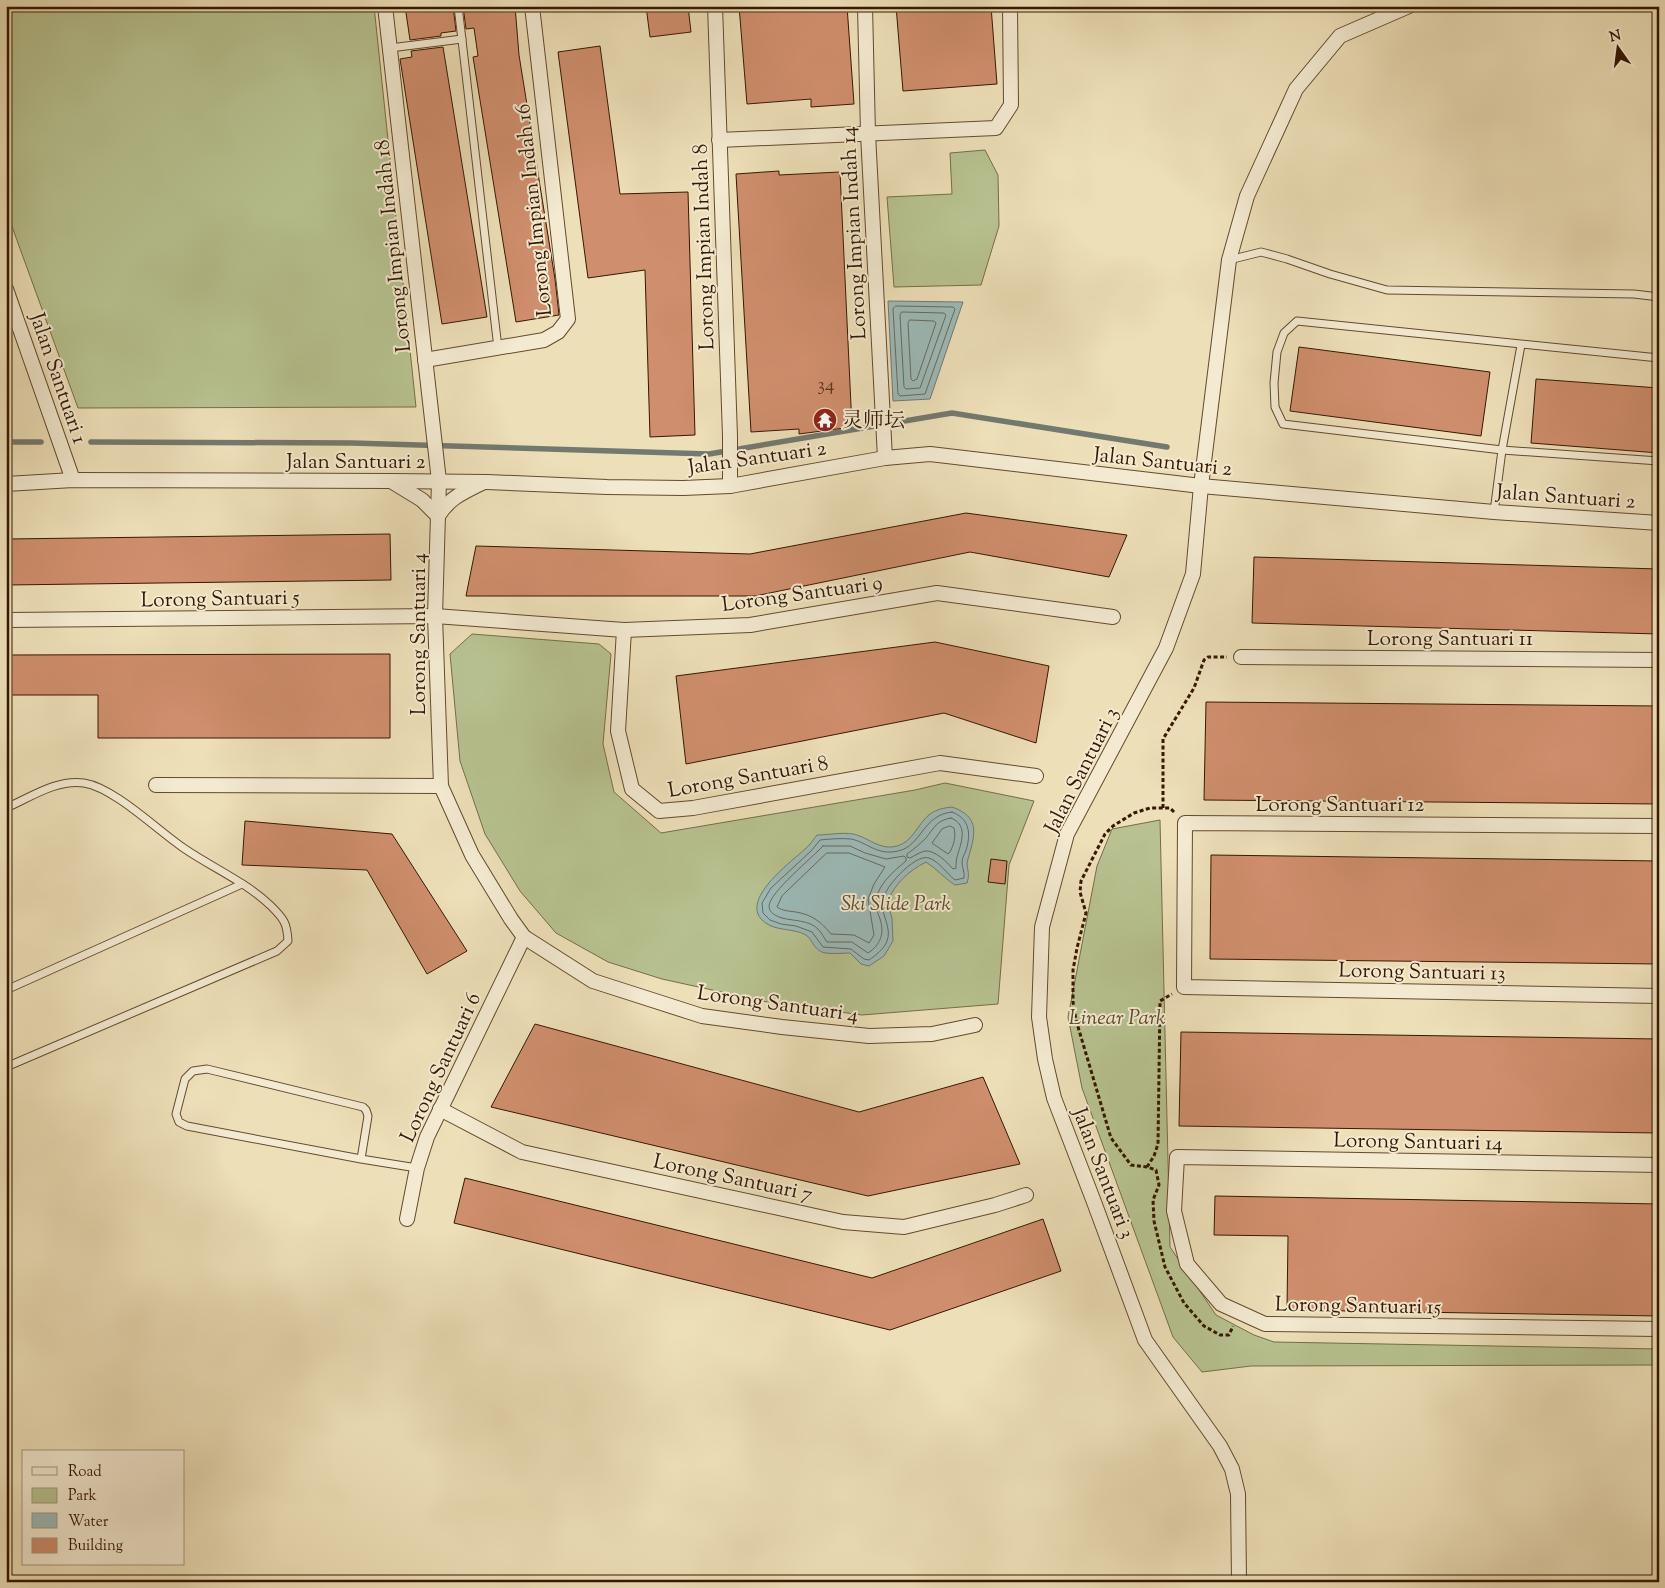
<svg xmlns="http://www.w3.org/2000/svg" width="1665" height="1588" font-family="'Sorts Mill Goudy','Noto Serif SC',serif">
  <rect width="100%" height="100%" fill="#eddfb8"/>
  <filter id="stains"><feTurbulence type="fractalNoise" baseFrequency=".004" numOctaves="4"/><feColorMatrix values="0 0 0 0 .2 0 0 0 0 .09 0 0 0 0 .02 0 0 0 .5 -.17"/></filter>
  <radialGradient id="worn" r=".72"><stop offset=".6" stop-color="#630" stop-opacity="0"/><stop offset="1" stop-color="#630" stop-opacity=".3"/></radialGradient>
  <!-- green -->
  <g fill="#b7c290" stroke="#766d48">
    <polygon points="6,6 374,6 416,407 78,408 6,210"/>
    <polygon points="985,150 998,175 999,226 981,285 894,287 887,197 952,194 950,153"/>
    <polygon points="472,634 599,644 611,654 603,744 614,792 661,833 915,790 945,783 1034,801 1009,865 998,1004 862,1015 767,1002 662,979 608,962 556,933 520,891 485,834 460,761 450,654"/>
    <polygon points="1160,820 1170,1247 1216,1315 1254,1335 1274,1342 1659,1349 1659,1365 1251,1366 1202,1372 1173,1337 1082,1088 1068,1017 1097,866 1112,829"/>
  </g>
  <!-- water -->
  <g fill="#9cbab8" stroke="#73796e">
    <polygon points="888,301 963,302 930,399 893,401"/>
    <path d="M952,807C981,817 975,835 968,859C965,868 971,871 967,883L955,885C944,878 937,869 926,862C908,871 895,884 887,902L892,918L893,941L884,956L869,966L861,964L850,953C843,953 825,955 820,951C808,943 815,935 794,931C785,929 777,929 769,925C732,905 790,863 805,849C810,845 813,840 817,835C828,835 842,832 853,834C868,837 880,851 897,846C913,842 918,823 930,814C937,809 944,808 952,807Z"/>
  </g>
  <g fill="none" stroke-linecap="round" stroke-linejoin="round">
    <!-- shore -->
    <g stroke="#69695c" stroke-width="1">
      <polygon points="896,306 953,307 955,309 925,394 900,396 898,394 893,309"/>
      <polygon points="902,312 944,313 946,315 920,388 906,389 904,387 900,315"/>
      <polygon points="910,320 934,321 936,323 917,379 913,381 911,379 908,323"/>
      <path d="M952,812C968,818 971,831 967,847C966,852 962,857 962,862C962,868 965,872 964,878L955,880C946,873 940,862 929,858C915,853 881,890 882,904C882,915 892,929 887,941C884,949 876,955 869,960L864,959L851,949L823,947L812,932L796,926L781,924L770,920L763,913L762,903L771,888L811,851L820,840C829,839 841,838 851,839C867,842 877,856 898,851C922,846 922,815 952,812Z"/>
      <path d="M951,818C969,825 961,843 957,857C956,861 956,865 956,868L953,869C947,862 935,850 925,851C920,852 914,856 910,858L907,857V854C914,849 920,844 926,838C934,828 937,820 951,818Z"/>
      <path d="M950,826L954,828C956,837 954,844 950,852L948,854L932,843L942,829Z"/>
      <path d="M823,846H850L865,853L886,859L904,856L906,858V861C894,871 878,884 876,901C875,907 878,913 880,919C885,934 880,945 868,953L852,942H827C824,938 822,933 818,929C809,920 793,921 782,918C776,916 769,913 769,906C769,893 813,857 823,846Z"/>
      <path d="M827,853H849L885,867L874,884L868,899L874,935L869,943L854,935L831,934C821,922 813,915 796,912C789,911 783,911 777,907L782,896Z"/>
    </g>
    <!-- stream -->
    <g stroke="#73796e" stroke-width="5.5">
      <polyline points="6,442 41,442"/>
      <polyline points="91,442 352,443 709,454 952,413 1167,447"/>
    </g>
  </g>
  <!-- building -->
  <g fill="#cf8e6d" stroke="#361800">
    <polygon points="405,6 453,6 456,31 441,33 441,36 410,40"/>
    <polygon points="463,6 515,6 519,55 555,279 559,315 516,322 473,57 478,56 474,28 466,29"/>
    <polygon points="646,6 688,6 691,32 650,37"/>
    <polygon points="739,6 847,6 854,104 811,107 811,99 747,104"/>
    <polygon points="896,6 991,6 997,84 903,91"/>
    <polygon points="600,46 620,194 688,192 695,435 650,437 645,270 588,278 558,52"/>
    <polygon points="443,47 487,317 442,324 400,59 412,57 411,51"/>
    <polygon points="779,171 779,175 840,172 852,427 799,434 799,429 751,432 736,174"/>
    <polygon points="1299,347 1490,372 1481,436 1290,411"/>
    <polygon points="1536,379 1659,388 1659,453 1531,443"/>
    <polygon points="966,513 1127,535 1109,577 970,552 755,596 466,596 476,546 750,554"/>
    <polygon points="390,534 391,580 6,585 6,539"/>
    <polygon points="1254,557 1659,569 1659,634 1252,623"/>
    <polygon points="935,642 1049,666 1036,743 944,713 686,764 676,676"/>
    <polygon points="390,654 390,738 98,738 98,695 6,695 6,655"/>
    <polygon points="1206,702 1659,706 1659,804 1204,800"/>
    <polygon points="245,821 392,834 467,951 427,974 367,870 242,865"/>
    <polygon points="1211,855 1659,861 1659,964 1210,959"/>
    <polygon points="991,859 1007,861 1005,884 988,882"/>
    <polygon points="535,1024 859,1112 983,1077 1020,1164 868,1196 491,1107"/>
    <polygon points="1181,1032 1659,1039 1659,1133 1179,1126"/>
    <polygon points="465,1178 872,1278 1043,1219 1061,1271 890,1330 454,1223"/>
    <polygon points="1215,1196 1659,1204 1659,1316 1287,1310 1288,1236 1214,1235"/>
  </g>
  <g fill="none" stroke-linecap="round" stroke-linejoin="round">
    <!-- service casing -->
    <g stroke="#644a2e" stroke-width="9">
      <g id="service">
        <polyline points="458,6 498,348"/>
        <polyline points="390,48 462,39"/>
        <polyline points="1229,260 1261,252 1287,259 1330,274 1387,290 1634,294 1659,297"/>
        <polyline points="1659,358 1297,321 1284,333 1277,352 1274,383 1275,407 1283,424 1502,450 1659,461"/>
        <polyline points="1494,512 1502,450 1521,345"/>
        <path d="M6,808C31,797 57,779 84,783C115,788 158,831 185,849C213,868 246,882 271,906C284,919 287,923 288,941L277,951L6,1067"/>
        <polyline points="6,990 242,884"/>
        <polyline points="361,1159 368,1116 366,1110 363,1107 207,1069 193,1071 185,1079 176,1114 179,1122 187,1126 361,1159 417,1168"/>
      </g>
    </g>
    <!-- minor casing -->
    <g stroke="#644a2e" stroke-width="16">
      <g id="minor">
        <polyline points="385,6 439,481 435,616 441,786 472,855 511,919 524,937 593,981 702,1016 782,1027 869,1036 932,1034 975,1025"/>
        <polyline points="715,6 730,436 730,486"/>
        <polyline points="865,6 868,134 885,458"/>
        <polyline points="719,140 996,128 1011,105 1010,6"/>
        <polyline points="6,289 73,480"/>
        <polyline points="425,360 544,340 558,332 568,319 532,6"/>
        <path d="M391,481L422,500L438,516C449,498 464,492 482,483"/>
        <polyline points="6,484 73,480 391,481 487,482 607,487 683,488 730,486 885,458 930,454 1201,486 1494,512 1659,523"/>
        <polyline points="6,620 435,616 624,630 750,625 937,593 1113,617"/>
        <polyline points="624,630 618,731 632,789 659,811 693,808 940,763 1036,776"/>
        <polyline points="1241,657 1659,660"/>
        <polyline points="156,785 441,786"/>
        <polyline points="1659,826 1185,823 1184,987 1659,996"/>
        <polyline points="440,1109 522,1152 843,1222 904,1227 995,1205 1026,1195"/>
        <polyline points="1659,1165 1177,1157 1174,1211 1187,1264 1221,1304 1265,1324 1659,1329"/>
        <polyline points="407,1219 417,1168 427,1137 524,937"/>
        <polyline points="1239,1582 1238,1494 1232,1469 1220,1446 1145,1340 1094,1202 1054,1098 1045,1059 1039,1017 1042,927 1067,834 1166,648 1193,574 1201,486 1229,260 1247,196 1296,89 1340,36 1409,6"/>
      </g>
    </g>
    <!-- path -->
    <g stroke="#361800" stroke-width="3" stroke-dasharray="4 2.5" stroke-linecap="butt">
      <polyline points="1163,808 1163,739 1194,688 1204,660 1208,657 1227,657"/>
      <polyline points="1174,812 1170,808 1150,808 1134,813 1113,826 1105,834 1081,881 1080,892 1086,913 1077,948 1073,970 1073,1002 1076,1020 1111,1138 1131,1165 1147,1167 1156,1170 1159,1185 1153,1200 1154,1221 1165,1267 1184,1303 1204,1326 1220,1335 1229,1335 1233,1326"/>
      <polyline points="1147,1167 1154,1156 1158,1144 1160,1001 1172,994"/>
    </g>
    <!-- service -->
    <use href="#service" stroke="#f3ead1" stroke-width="7"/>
    <!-- minor -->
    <use href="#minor" stroke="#f3ead1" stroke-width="14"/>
  </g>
  <!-- icons -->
  <defs>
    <g id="temple-disc" transform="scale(1.25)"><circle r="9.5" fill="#8f2418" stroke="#f3ead1"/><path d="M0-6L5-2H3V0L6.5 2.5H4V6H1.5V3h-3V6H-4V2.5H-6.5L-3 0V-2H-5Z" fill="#fff"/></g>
  </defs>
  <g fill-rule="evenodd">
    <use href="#temple-disc" x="825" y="420"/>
  </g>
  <g text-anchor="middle" stroke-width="4" stroke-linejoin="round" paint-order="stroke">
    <!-- number labels -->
    <g font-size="19" fill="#5c361b">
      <text x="826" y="390">34</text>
    </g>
    <!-- street labels -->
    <g font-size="21" fill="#361800" stroke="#f3ead1">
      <text transform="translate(533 210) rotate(-96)" y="7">Lorong Impian Indah 16</text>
      <text transform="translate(853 233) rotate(-93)" y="7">Lorong Impian Indah 14</text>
      <text transform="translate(392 246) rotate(-96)" y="7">Lorong Impian Indah 18</text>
      <text transform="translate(703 247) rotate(-92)" y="7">Lorong Impian Indah 8</text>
      <text transform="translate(59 378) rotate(71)" y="7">Jalan Santuari 1</text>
      <text transform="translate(757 457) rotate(-8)" y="7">Jalan Santuari 2</text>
      <text x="356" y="468">Jalan Santuari 2</text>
      <text transform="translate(1163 461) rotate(6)" y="7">Jalan Santuari 2</text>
      <text transform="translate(1566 496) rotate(4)" y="7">Jalan Santuari 2</text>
      <text transform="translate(802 593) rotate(-8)" y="7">Lorong Santuari 9</text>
      <text transform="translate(220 598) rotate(-1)" y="7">Lorong Santuari 5</text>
      <text transform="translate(418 634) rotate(-90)" y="7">Lorong Santuari 4</text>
      <text x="1450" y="645">Lorong Santuari 11</text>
      <text transform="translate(1081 770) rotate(-63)" y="7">Jalan Santuari 3</text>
      <text transform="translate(748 776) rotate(-10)" y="7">Lorong Santuari 8</text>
      <text x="1340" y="811">Lorong Santuari 12</text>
      <text transform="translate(1422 971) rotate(1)" y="7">Lorong Santuari 13</text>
      <text transform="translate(778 1003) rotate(8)" y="7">Lorong Santuari 4</text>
      <text transform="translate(440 1067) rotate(-65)" y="7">Lorong Santuari 6</text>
      <text transform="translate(1418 1141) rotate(1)" y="7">Lorong Santuari 14</text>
      <text transform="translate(1104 1173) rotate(69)" y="7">Jalan Santuari 3</text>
      <text transform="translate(733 1177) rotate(12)" y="7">Lorong Santuari 7</text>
      <text transform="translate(1358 1305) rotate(1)" y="7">Lorong Santuari 15</text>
    </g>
    <!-- poi labels -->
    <g font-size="21" fill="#361800" stroke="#f3ead1" text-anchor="start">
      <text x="842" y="427">灵师坛</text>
    </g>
    <!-- park labels -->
    <g font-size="21" font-style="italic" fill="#5d4b2b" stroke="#f3ead1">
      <text x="896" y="910">Ski Slide Park</text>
      <text x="1117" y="1024">Linear Park</text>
    </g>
  </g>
  <!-- margin -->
  <rect width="1665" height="1588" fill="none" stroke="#eddfb8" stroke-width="25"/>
  <rect x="8" y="8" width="1650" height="1573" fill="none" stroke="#361800" stroke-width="2.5"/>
  <rect x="12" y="12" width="1640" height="1563" fill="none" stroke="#361800"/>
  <!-- legend -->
  <rect x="22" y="1450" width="162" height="115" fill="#f3ead1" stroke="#a7967d"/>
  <rect x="32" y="1467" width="25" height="8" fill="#f3ead1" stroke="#a7967d"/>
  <text x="68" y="1476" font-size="15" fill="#361800">Road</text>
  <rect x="32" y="1488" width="25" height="15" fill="#b7c290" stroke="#a7967d"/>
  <text x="68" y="1500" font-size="15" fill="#361800">Park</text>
  <rect x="32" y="1513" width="25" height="15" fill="#9cbab8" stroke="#a7967d"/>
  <text x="68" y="1526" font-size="15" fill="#361800">Water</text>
  <rect x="32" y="1538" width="25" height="15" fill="#cf8e6d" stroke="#a7967d"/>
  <text x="68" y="1550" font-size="15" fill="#361800">Building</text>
  <!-- north arrow -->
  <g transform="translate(1618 48) rotate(346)" stroke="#f3ead1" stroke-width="4" paint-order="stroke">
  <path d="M0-4L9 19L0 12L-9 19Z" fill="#361800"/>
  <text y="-8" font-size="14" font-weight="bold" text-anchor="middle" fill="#361800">N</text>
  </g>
  <rect width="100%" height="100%" filter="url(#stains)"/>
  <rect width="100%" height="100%" fill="url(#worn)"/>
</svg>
